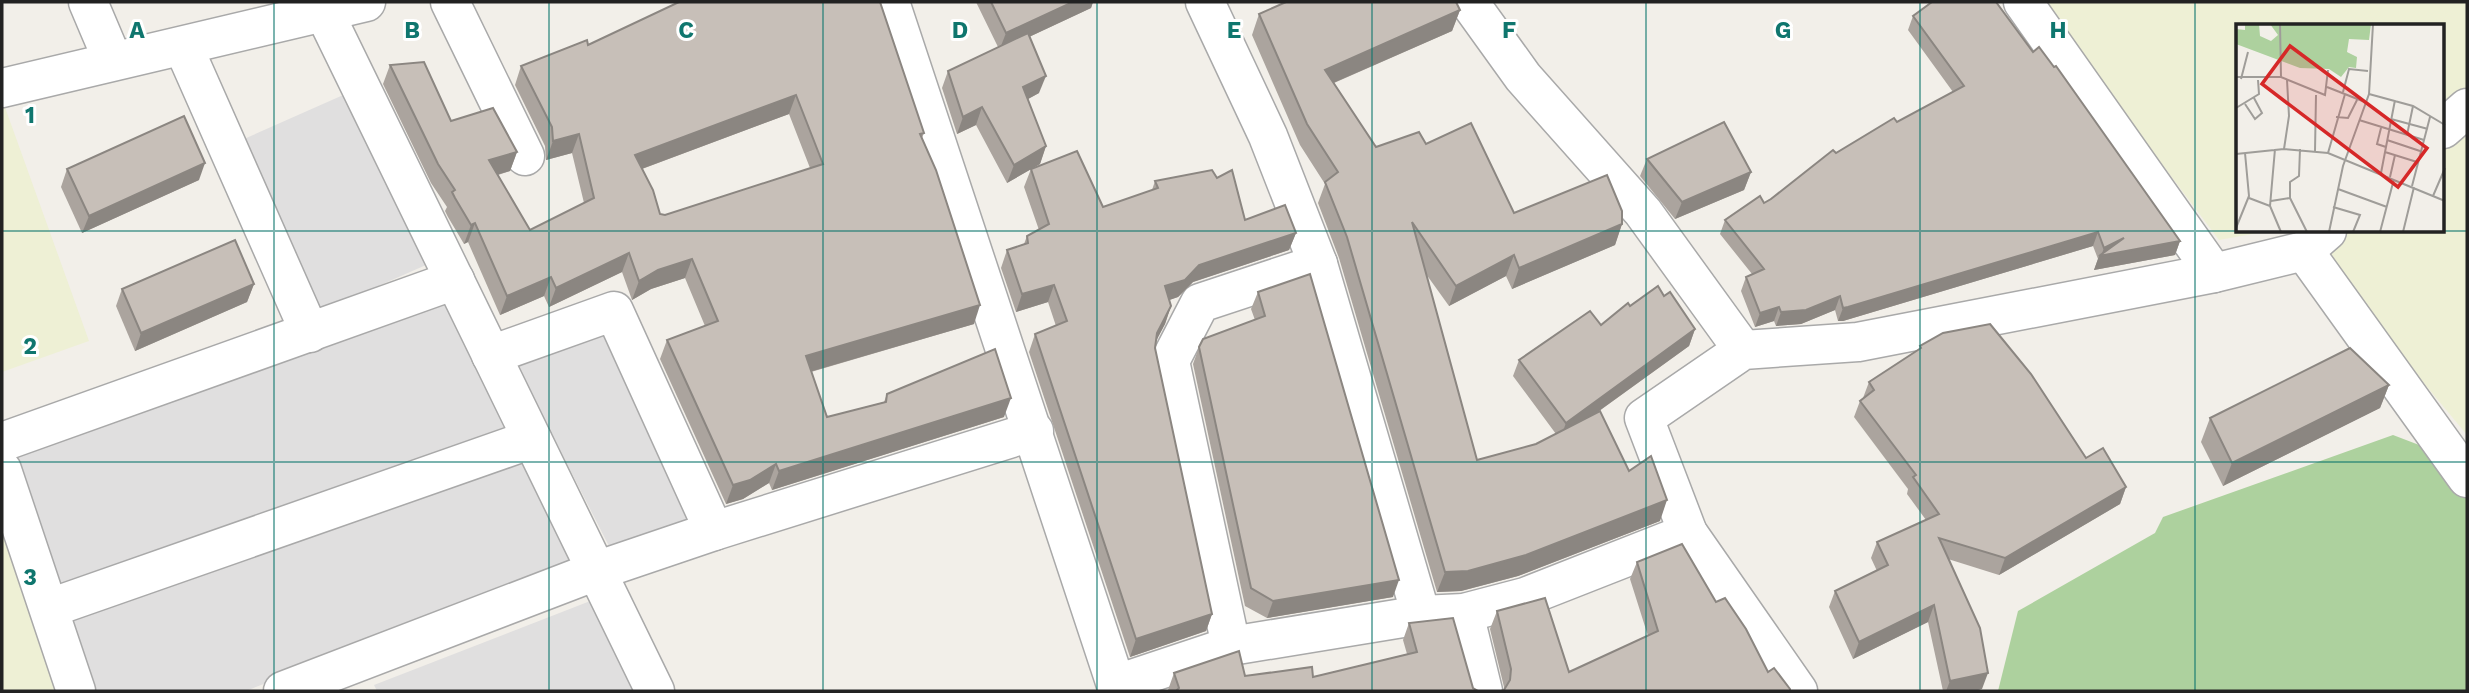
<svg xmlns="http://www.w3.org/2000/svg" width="2469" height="693" font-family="'Work Sans',sans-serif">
  <rect width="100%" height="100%" fill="#f2efe9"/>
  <!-- residential -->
  <g fill="#e0dfdf">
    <polygon points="350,92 426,265 319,312 244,139"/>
    <polygon points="448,300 510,428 61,592 11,453"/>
    <polygon points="610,329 689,522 610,548 513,358"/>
    <polygon points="534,457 578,560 246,691 92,691 68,618"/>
    <polygon points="598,598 635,691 377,691 374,685"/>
  </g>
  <!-- farmland -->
  <g fill="#eef0d5">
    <polygon points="2040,2 2467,2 2467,435 2319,257 2304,251 2295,231 2443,231 2443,26 2238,26 2238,231 2269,231 2219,240"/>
    <polygon points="2,99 89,341 2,372"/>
    <polygon points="2,470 76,691 2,691"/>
  </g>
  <!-- forest -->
  <polygon fill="#add19e" points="2393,435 2427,448 2467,453 2467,691 1998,691 2018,611 2155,533 2163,517"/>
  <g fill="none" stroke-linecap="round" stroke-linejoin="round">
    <!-- minor casing -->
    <g stroke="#a9a9a9" stroke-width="41">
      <g id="minor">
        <polyline points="88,2 113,61"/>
        <polyline points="450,2 525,156"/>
        <polyline points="890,2 1118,691"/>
        <polyline points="1205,2 1268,136 1318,264 1421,615"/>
        <polyline points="1469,2 1523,77 1643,212 1743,350"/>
        <polyline points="2023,2 2214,273"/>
        <polyline points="324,12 655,691"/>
        <polyline points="183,46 310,333"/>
        <polyline points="2,88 366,2"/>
        <polyline points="2443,129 2467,108"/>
        <polyline points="2304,251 2467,478"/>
        <polyline points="491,355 614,311 714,531"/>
        <polyline points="2,442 455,280"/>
        <polyline points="2,470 76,691"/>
        <polyline points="50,608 532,439"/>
        <polyline points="1464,613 1483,691"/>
        <polyline points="1231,646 1170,361 1200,303 1318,264"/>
        <polyline points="1117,684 1231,646 1421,615 1464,613 1525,597 1688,533"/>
        <polyline points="283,691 596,571 714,531 1034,431"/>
        <polyline points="1798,691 1688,533 1644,418 1743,350 1858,342 2214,273 2304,251 2327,231"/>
      </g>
    </g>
    <!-- minor -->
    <use href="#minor" stroke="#fff" stroke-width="38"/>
  </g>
  <!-- wall -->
  <g fill="#aba49e" fill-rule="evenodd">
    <path d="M679,2L924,133L922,138L974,324L811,372L827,417L884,402L887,394L1004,417L772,490L769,483L743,499L726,504L660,359L667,340L705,326L685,278L651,289L632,300L622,272L549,307L544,296L500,315L468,242L464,244L448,217L445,211L447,207L431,183L383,84L390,65L451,121L517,152L510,171L498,175L530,230L584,203L572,153L546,160L545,146L515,85L521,66L588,45ZM789,114L810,168L665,215L660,214L642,169Z"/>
    <polygon points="976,2 1093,2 1091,8 1029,37 1039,93 1028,99 1046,146 1040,164 1007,183 976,125 957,134 942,88 948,71 998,47"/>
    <polygon points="1460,10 1452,31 1334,83 1376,147 1426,144 1514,213 1622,224 1615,245 1512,289 1506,276 1449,306 1426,274 1477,460 1536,444 1556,434 1513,376 1519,360 1601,325 1630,306 1664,296 1695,329 1689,346 1595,414 1660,521 1518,576 1461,591 1437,592 1339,258 1318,203 1325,184 1300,145 1252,35 1259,14"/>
    <polygon points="1913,16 2033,52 2180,241 2175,255 2094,270 2098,259 2093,246 1843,321 1838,321 1835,310 1801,324 1776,326 1774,321 1755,327 1741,291 1746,277 1752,274 1720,234 1725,220 1764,203 1836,153 1897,122 1953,92 1908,30"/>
    <polygon points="1647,159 1751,172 1744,190 1675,219 1640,176"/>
    <polygon points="67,169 199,180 82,233 61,187"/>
    <polygon points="1031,169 1103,207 1152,190 1155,181 1217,178 1245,220 1296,233 1289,250 1193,282 1178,297 1169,300 1171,306 1165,324 1156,340 1155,348 1212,614 1206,631 1130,657 1029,352 1035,334 1056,326 1048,302 1016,312 1001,268 1007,250 1024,244 1027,236 1039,230 1024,187"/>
    <polygon points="254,284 247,302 135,351 116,306 122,289"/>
    <polygon points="1258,292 1393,597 1267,618 1245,606 1193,364 1199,347 1255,320 1251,309"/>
    <polygon points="1920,346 2086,458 2126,487 2120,504 1999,575 1948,559 1982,689 1974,691 1943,691 1928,622 1853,659 1829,607 1835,591 1877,571 1871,558 1877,542 1926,520 1907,494 1908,489 1854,417 1860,401 1863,398 1869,382 1919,350"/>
    <polygon points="2389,385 2380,408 2223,486 2201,442 2210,418"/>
    <polygon points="1637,562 1716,602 1768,672 1504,690 1504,687 1490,629 1497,611 1569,672 1648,636 1630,579"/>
    <polygon points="1409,623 1473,688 1478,691 1168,691 1168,690 1174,673 1313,677 1407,654 1403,640"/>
  </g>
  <!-- shaded-wall -->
  <g fill="#8b8681">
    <polygon points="1073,2 1093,2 1091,8 999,51 1006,33"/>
    <polygon points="1460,10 1452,31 1317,90 1325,70"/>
    <polygon points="1046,76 1039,93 1017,105 1023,87"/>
    <polygon points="796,95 789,114 628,174 635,155"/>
    <polygon points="982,107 976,125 957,134 963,117"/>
    <polygon points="579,134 572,153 546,160 553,141"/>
    <polygon points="1046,146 1040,164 1007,183 1014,165"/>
    <polygon points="517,152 510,171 482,179 489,160"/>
    <polygon points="205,163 199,180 82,233 89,216"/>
    <polygon points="1751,172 1744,190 1675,219 1682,202"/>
    <polygon points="475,223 468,242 464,244 471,225"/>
    <polygon points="1622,224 1615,245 1512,289 1519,268"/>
    <polygon points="2098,232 2093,246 1843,321 1838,321 1843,308"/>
    <polygon points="1296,233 1289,250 1193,282 1178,297 1158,304 1165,286 1199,265"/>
    <polygon points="2124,238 2180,241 2175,255 2094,270 2099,256 2101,256 2104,248"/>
    <polygon points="629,253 622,272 549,307 556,288"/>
    <polygon points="1514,255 1506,276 1449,306 1456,286"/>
    <polygon points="692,259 685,278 651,289 632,300 639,281 658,270"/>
    <polygon points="551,277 544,296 500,315 507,296"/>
    <polygon points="254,284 247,302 135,351 141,333"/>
    <polygon points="1054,285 1048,302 1016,312 1022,294"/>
    <polygon points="1840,296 1835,310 1801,324 1776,326 1781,312"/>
    <polygon points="980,305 974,324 799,375 806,356"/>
    <polygon points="1171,306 1165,324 1151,351 1157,333"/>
    <polygon points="1779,307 1774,321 1755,327 1760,313"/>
    <polygon points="1695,329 1689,346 1560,439 1566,423"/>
    <polygon points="2389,385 2380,408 2223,486 2232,463"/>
    <polygon points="1011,398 1004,417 772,490 779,471"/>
    <polygon points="776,464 769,483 743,499 726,504 733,485"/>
    <polygon points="2126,487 2120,504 1999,575 2005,558"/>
    <polygon points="1667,500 1660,521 1518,576 1461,591 1437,592 1445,572"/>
    <polygon points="1399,580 1393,597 1267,618 1273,601"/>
    <polygon points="1934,605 1928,622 1853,659 1859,642"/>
    <polygon points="1212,614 1206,631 1130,657 1136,639"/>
    <polygon points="1988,673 1982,689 1974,691 1946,691 1950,681"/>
  </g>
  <!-- building -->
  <g fill="#c7bfb8" stroke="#8b8681" stroke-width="2" fill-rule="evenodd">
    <path d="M679,2H880L924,133L920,134L936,170L980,305L806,356L827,417L886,402L887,394L995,349L1011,398L779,471L776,464L750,480L733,485L667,340L718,321L692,259L658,270L639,281L629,253L556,288L551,277L507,296L475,223L471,225L455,198L452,192L455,190L438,164L390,65L424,62L451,121L493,108L517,152L489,160L530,230L594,198L579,134L553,141L552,127L521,66L587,40L588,45ZM796,95L823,164L665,215L660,214L653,190L635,155Z"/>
    <polygon points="991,2 1073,2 1006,33"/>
    <polygon points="1286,2 1456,2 1460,10 1325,70 1376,147 1419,132 1426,144 1471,123 1514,213 1607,175 1622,211 1622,224 1519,268 1514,255 1456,286 1412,222 1477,460 1536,444 1600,411 1629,471 1651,456 1667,500 1526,555 1468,571 1445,572 1347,237 1325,182 1338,172 1307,124 1259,14"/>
    <polygon points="1932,2 1996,2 2033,52 2039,47 2054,67 2056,66 2180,241 2099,256 2124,238 2104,248 2098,232 1848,307 1843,308 1840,296 1806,310 1781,312 1779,307 1760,313 1746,277 1764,269 1725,220 1760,196 1764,203 1771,199 1833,150 1836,153 1894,118 1897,122 1964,86 1913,16"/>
    <polygon points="1028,33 1046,76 1023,87 1046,146 1014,165 982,107 963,117 948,71"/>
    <polygon points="184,116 205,163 89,216 67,169"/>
    <polygon points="1724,122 1751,172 1682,202 1647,159"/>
    <polygon points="1077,151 1103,207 1158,188 1155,181 1212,170 1217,178 1232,170 1245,220 1285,205 1296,233 1199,265 1185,280 1165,286 1171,306 1157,333 1155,348 1212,614 1136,639 1035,334 1067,321 1054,285 1022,294 1007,250 1028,243 1027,236 1049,224 1031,169"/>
    <polygon points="235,240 254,284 141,333 122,289"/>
    <polygon points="1310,274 1399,580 1273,601 1251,588 1199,347 1203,339 1265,316 1258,292"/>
    <polygon points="1658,286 1664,296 1670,292 1695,329 1566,423 1519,360 1590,311 1601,325 1628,303 1630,306"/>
    <polygon points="1990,324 2031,374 2086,458 2103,448 2126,487 2005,558 1939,538 1980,628 1988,673 1950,681 1934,605 1859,642 1835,591 1888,565 1877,542 1939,514 1913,477 1916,475 1860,401 1874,390 1869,382 1921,348 1920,346 1943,333"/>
    <polygon points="2350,348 2389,385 2232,463 2210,418"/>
    <polygon points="1682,544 1716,602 1725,598 1746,629 1768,672 1774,668 1790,689 1790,691 1501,691 1504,690 1510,680 1511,669 1497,611 1545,598 1569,672 1658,631 1637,562"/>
    <polygon points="1453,618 1473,688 1478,691 1176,691 1179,688 1174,673 1239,651 1245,676 1312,667 1313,677 1417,652 1409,623"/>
  </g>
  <!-- grid -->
  <path fill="none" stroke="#0f766e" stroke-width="2" stroke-opacity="0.55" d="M274,2V691M549,2V691M823,2V691M1097,2V691M1372,2V691M1646,2V691M1920,2V691M2195,2V691M2,231H2238M2238,231H2443M2443,231H2467M2,462H2467"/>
  <!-- overview -->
  <g transform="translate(2236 24)">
    <rect width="208" height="208" fill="#f2efe9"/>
    <path d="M9,0H23L24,12L35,17L42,11L34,0H135L133,16L113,15L111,28L121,33L120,44L113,43L105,53L93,45L64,44L0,20V5L9,6Z" fill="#add19e"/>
    <path fill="none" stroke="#9f9d99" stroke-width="2" d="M44,0L45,53M0,53H45L89,71L92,46M5,55L12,28M91,63L129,78M107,68L113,45L132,47M133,70L177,82L209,101M9,80L19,95L26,89L18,74M0,84L23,70L22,56M100,93L112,94L121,76M155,95L192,105M123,96L188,116M145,104L141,120L150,123M171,111L177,82M151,116L184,127M39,125L34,182L45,208M48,125L53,92L51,56M79,127L80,71M149,128L181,138M92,129L109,70M0,130L48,125L92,129L209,177M145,149L159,76M154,153L159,131M176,162L194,93M102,165L151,183M197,172L209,144M13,174L34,182M54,174L71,208M35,177L54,174V158L63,152L64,125M97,183L124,191L117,208M0,204L13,172L9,129M93,208L107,142L133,70L137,0M144,208L158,155M167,208L178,163"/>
    <path fill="#d62828" fill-opacity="0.15" stroke="#d62828" stroke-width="3.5" d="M54,22L191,124L162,163L26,60Z"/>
    <rect width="208" height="208" fill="none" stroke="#222" stroke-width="3.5"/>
  </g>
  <g font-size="23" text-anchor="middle" font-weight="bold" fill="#0f766e" stroke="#fff" stroke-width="6" stroke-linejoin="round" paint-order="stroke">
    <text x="137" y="38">A</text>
    <text x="412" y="38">B</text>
    <text x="686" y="38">C</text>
    <text x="960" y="38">D</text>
    <text x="1234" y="38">E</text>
    <text x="1509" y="38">F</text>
    <text x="1783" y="38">G</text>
    <text x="2058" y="38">H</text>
    <text x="30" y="123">1</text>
    <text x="30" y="354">2</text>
    <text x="30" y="585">3</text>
  </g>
  <!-- border -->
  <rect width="2469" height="693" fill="none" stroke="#222222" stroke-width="7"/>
</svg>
